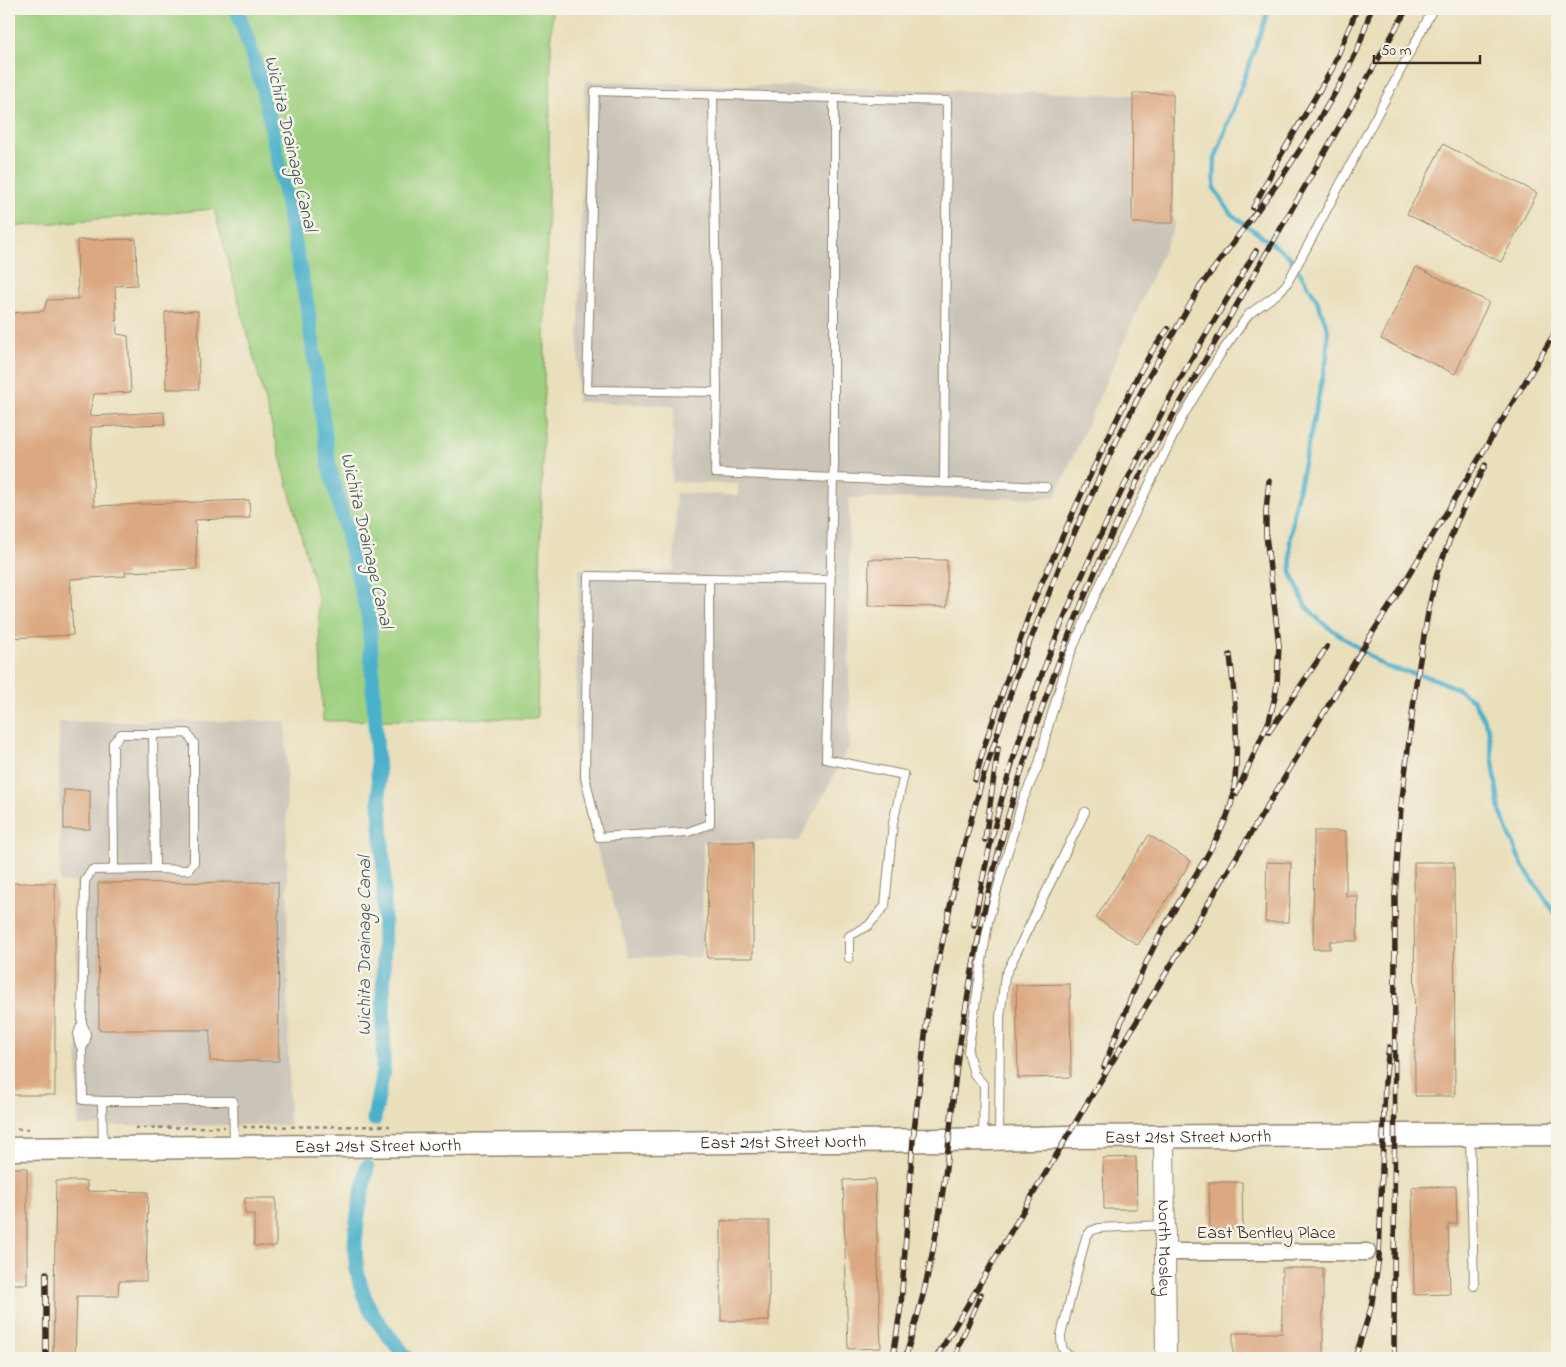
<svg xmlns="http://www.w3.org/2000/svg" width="1566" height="1367" font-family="'Indie Flower',sans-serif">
  <rect width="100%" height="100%" fill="#f7f3e8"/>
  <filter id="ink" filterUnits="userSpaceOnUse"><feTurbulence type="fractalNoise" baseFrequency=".02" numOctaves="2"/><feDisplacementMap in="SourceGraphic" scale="10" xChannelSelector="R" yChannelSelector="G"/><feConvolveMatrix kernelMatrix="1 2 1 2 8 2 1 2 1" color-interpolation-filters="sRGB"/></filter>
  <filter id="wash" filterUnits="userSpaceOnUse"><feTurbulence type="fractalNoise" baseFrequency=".0096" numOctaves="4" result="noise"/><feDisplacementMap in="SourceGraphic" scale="20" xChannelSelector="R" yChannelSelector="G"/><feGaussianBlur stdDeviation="1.12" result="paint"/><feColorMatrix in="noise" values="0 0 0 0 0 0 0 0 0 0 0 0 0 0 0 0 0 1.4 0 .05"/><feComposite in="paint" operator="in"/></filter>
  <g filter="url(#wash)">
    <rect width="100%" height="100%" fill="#e9dfbb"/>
    <!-- industrial -->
    <g fill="#cac3b8">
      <polygon points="585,81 1133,95 1130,221 1176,222 1055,498 849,498 849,747 799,841 703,841 702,957 630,957 574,773 579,569 674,571 676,493 738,495 738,484 672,482 674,405 577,402"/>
      <polygon points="286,721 289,1125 78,1126 76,883 60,882 59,722"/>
    </g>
    <!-- green -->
    <polygon fill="#9dd080" stroke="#6c7d4f" points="9,9 552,9 537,718 323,721 318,598 214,209 9,227"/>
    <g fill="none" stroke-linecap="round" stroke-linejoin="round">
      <!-- stream -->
      <polyline stroke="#4cb1cb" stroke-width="4.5" points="1269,9 1215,159 1214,188 1231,214 1290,257 1316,298 1328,329 1327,357 1295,505 1290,541 1291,572 1305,605 1321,622 1386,667 1432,678 1456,688 1473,700 1488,727 1500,811 1521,863 1557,916"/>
      <!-- canal -->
      <g stroke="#4cb1cb" stroke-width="15">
        <polyline points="237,9 264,91 307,304 329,465 369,619 384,875 383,1070 374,1119"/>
        <path d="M367,1167C357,1219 345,1260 370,1309C378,1325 396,1344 407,1358"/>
      </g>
    </g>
    <g id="blocks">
      <!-- building -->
      <g fill="#dba881">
        <polygon points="1133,93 1173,94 1173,223 1132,223"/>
        <polygon points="1443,144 1537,193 1501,262 1407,214"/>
        <polygon points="136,239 137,285 115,286 117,334 128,336 131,392 94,394 89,416 164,412 165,424 91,427 94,506 249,500 250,518 195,520 197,569 125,572 126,576 70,579 73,635 9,638 9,313 44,311 47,300 78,299 77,240"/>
        <polygon points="1416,267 1489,302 1455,374 1381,339"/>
        <polygon points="198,311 199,389 166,389 165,312"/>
        <polygon points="869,559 947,560 947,607 868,606"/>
        <rect x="64" y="790" width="26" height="39"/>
        <polygon points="1314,831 1346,831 1346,896 1358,896 1357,941 1330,941 1330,949 1313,949"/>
        <polygon points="1149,835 1191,861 1138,945 1096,918"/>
        <polygon points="708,842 753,842 753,958 707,958"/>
        <polygon points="1267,862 1291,863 1289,922 1265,922"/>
        <polygon points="1414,862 1454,862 1455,1096 1415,1096"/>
        <polygon points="278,882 279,1061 210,1061 210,1030 99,1030 98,883"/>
        <rect x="9" y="883" width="46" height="212"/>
        <polygon points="1070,984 1071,1077 1018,1078 1016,985"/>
        <polygon points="1136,1157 1137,1209 1104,1209 1103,1158"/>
        <rect x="9" y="1168" width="18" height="116"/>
        <polygon points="875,1179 881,1348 848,1349 843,1180"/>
        <polygon points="56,1181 87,1181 87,1191 148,1192 146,1281 119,1281 118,1296 77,1296 75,1358 53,1358"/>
        <polygon points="1209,1182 1242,1182 1243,1230 1210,1230"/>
        <polygon points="1456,1186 1457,1224 1448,1224 1450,1294 1414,1295 1412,1187"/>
        <polygon points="245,1198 276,1198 276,1246 254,1246 254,1214 245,1214"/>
        <rect x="721" y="1221" width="48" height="100"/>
        <polygon points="1282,1268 1323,1268 1323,1358 1233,1358 1233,1333 1282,1333"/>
      </g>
    </g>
  </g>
  <g filter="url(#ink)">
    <use href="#blocks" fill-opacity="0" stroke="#92846c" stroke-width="1"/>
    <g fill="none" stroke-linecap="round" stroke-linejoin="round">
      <!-- service casing -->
      <g stroke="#92846c" stroke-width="10">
        <g id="service">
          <polyline points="713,94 717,392"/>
          <polyline points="834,98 947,101 944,483"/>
          <polyline points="709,578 710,824 688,832 599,837 585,777 588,576 830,580"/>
          <polyline points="153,734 187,733 194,743 194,862 188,870 155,869"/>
          <polyline points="849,958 849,936 868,926 885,906 893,823 904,775 826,759 833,479 834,466 834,98 595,91 587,390 717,392 715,473 1046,487"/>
          <polyline points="82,1024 85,881 92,870 155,869 153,734 121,734 113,743 114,869"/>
          <path d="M82,1048C88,1039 87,1033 82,1024C77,1033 76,1040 82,1048L83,1100L102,1101"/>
          <polyline points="983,1137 984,1085 974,1074 968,1052 988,922 1022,802 1039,764 1048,727 1069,657 1103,578 1183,416 1221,353 1249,314 1277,294 1286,285 1307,247 1433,9"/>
          <polyline points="999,1137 1000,1018 1005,976 1085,812"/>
          <polyline points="1470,1137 1474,1286"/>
          <polyline points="103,1147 102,1101 233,1101 234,1144"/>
          <path d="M1073,1358C1062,1353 1061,1346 1061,1335L1086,1237L1091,1231L1099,1228L1165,1225"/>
        </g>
      </g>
      <!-- minor casing -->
      <g stroke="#92846c" stroke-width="19">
        <polyline id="minor" points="1165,1252 1367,1252"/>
      </g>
      <!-- tertiary casing -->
      <g stroke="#92846c" stroke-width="22">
        <g id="tertiary">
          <path id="s1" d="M1164,1138L1166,1358"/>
        </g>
      </g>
      <!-- secondary casing -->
      <g stroke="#92846c" stroke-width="25">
        <g id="secondary">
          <path id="s2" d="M9,1149L948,1140L1068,1137L1557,1134"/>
        </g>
      </g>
      <!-- path -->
      <g stroke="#92846c" stroke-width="2.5" stroke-dasharray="4 4" stroke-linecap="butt">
        <polyline points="243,1127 390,1126"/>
        <polyline points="135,1128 225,1127"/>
        <polyline points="9,1129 30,1129"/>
      </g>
      <!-- service -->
      <use href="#service" stroke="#fff" stroke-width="8"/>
      <!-- minor -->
      <use href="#minor" stroke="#fff" stroke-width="16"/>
      <!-- tertiary -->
      <use href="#tertiary" stroke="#fff" stroke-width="20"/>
      <!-- secondary -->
      <use href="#secondary" stroke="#fff" stroke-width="22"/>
      <!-- rail casing -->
      <g stroke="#3b2a1e" stroke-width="5.5">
        <g id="rail">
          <polyline points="1253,208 1281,155 1332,69 1357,9"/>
          <polyline points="1269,732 1327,647"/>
          <polyline points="975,780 984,747 1034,600 1086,484 1137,377 1152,351 1168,329"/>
          <polyline points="1236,794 1269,721 1275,697 1277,684 1279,645 1266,535 1266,511 1269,481"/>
          <polyline points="985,840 998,748"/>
          <path d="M974,925C1006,733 1081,562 1173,392C1199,344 1228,298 1256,251"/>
          <path d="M1104,1067C1121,1023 1137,978 1159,937C1173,911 1189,886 1204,861C1215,841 1229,819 1233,795C1240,752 1235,699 1230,655"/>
          <polyline points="46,1273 46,1358"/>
          <polyline points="893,1358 901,1305 913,1140 928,1010 960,860 981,784 1016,677 1062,560 1111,452 1149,376 1200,287 1280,180 1314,128 1339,86 1358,49 1371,9"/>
          <path d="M905,1358C925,1297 938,1233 946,1168C951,1124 954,1080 961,1036C970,982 979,927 993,873C1030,726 1082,587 1152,452L1407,9"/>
          <polyline points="936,1358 1086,1105 1371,635 1395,598 1557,329"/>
          <polyline points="956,1358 959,1345 981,1294"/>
          <polyline points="1355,1358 1371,1308 1379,1258 1385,1082 1389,1047"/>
          <polyline points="1394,1358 1395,897 1401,807 1416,683 1429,607 1437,573 1457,521 1485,465"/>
        </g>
      </g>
      <!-- rail -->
      <use href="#rail" stroke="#f7f3e8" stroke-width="4" stroke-dasharray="11" stroke-linecap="butt"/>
    </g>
  </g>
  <g text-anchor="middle" stroke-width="5" stroke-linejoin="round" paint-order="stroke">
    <!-- street labels -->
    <g font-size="18" fill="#3b2a1e" stroke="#f7f3e8">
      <text dy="6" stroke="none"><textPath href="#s2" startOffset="1179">East 21st Street North</textPath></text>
      <text dy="6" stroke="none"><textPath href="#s2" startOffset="774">East 21st Street North</textPath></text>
      <text dy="6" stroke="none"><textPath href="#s2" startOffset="369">East 21st Street North</textPath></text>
      <text x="1266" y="1238">East Bentley Place</text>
      <text dy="6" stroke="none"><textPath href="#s1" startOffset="110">North Mosley</textPath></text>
    </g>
    <!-- water labels -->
    <g font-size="19" font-style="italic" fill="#41595b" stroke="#f7f3e8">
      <text transform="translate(292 143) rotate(77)" y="7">Wichita Drainage Canal</text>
      <text transform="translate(368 540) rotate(77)" y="7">Wichita Drainage Canal</text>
      <text transform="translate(363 946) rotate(-90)" y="7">Wichita Drainage Canal</text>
    </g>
  </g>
  <!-- margin -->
  <rect width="1566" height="1367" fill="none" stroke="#f7f3e8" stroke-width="30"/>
  <!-- scale -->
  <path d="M1374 55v8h106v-8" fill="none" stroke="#3b2a1e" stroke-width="2.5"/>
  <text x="1381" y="55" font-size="15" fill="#3b2a1e" stroke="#f7f3e8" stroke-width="4" paint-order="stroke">50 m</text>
</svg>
